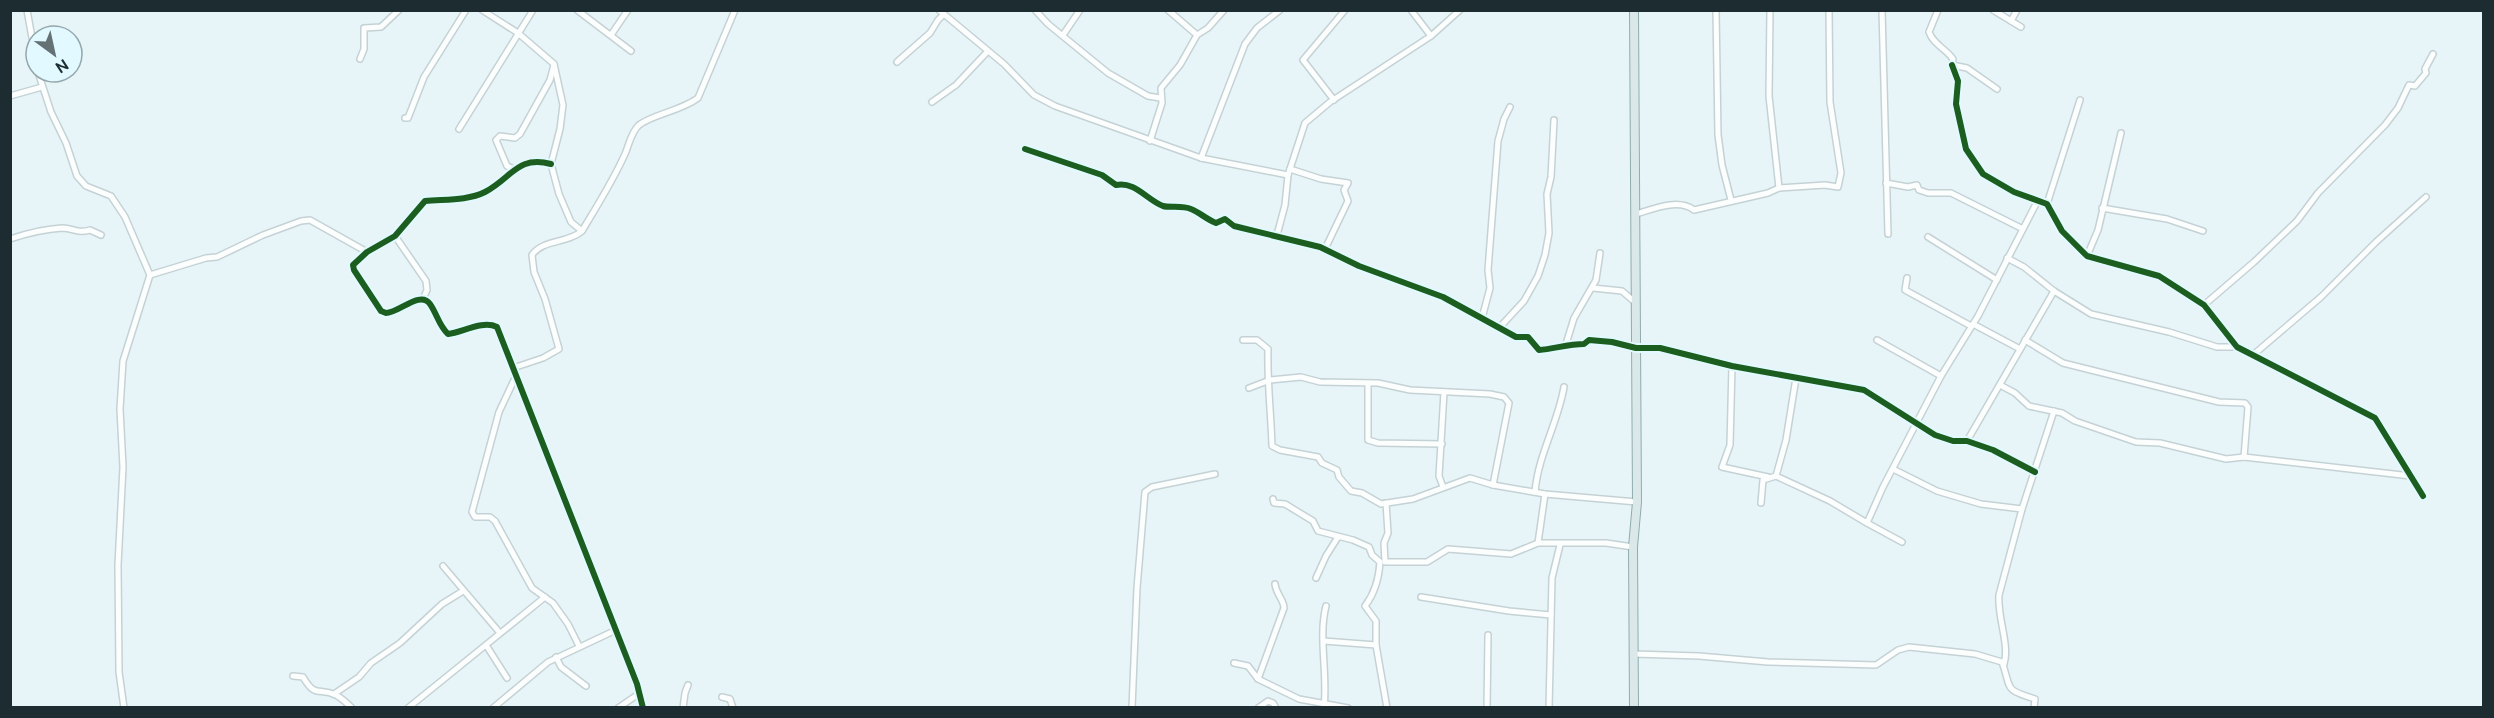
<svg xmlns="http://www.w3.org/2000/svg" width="2494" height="718" font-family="Ubuntu,sans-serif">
  <rect width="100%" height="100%" fill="#e8f5f8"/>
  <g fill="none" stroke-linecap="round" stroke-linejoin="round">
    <!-- street casing -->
    <g stroke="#c5d2d5" stroke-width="8">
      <g id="street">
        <polyline points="27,10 36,60"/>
        <path d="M482,10L518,33L554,64L563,105L560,129L551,164L559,194L571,222L582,231C597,206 613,181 625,154C629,145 631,132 639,125C653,114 681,111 698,98L735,10"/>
        <polyline points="577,10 631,51"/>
        <polyline points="939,10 1004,64 1034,95 1055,106 1201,158 1288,175"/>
        <polyline points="1035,10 1048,24 1108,73 1148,96 1160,98"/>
        <polyline points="1168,10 1197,35"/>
        <polyline points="1411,10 1431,36"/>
        <polyline points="1716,10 1718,135 1722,165 1731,200"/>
        <polyline points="1770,10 1769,96 1779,188"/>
        <polyline points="1882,10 1888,234"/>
        <path d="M1938,10L1929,32C1933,44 1946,49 1953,59L1952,65L1967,68L1997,89"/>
        <polyline points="1993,10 2021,27"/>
        <polyline points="2011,21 2017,10"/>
        <polyline points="611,35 628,10"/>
        <polyline points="1063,35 1080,10"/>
        <polyline points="360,59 364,49 364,28 381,27 399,10"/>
        <polyline points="897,62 930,33 938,20 943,15"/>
        <polyline points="1952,65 1958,81 1956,104 1966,149 1983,174 2014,192 2047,204 2062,231 2087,256 2159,276 2204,305 2237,347 2375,418 2423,496"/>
        <polyline points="38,72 51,112 66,143 77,176 86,186 111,196 125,217 150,275 206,258 217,257 263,235 301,221 310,220 367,252"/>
        <polyline points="10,96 42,87"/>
        <polyline points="1334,100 1303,60 1345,10"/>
        <polyline points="932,102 956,85 988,51"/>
        <polyline points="405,118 408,118 424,77 466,10"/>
        <polyline points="459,129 533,10"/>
        <polyline points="1150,141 1162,103 1161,88 1180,65 1197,35 1208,28 1224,10"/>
        <path d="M1025,149L1102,175L1116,185C1135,181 1147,200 1163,206C1170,208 1182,205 1191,209C1199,212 1206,219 1216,223L1225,219L1234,226L1320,247L1359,266L1443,297L1516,337H1528L1539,350C1554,349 1568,344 1584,344L1589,340L1612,342L1636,348H1660L1732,366L1864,390L1935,435L1953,441H1967L1993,450L2035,472"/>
        <polyline points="1201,158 1245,44 1257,28 1280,10"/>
        <path d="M551,164C517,155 512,178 485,192C467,201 444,199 425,201L395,236L367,252L353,265L354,270L381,311L386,313C399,313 420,290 430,304C437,314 439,326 448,334C463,332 483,320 497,327L637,684L643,708"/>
        <polyline points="1290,169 1321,179 1348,183 1344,190 1348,201 1325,249"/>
        <polyline points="516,170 507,166 496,140 500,136 515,138 520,134 550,80 554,65"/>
        <polyline points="1886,183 1908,187 1917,185 1919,190 1928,193 1951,193 2023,229"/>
        <polyline points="2047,204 2080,100"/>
        <polyline points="2102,208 2167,219 2203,231"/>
        <path d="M1636,214C1653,209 1678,198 1694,210L1768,193L1779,188L1825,185L1838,187L1841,173L1830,102L1829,10"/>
        <polyline points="1277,235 1285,205 1288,175 1305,123 1330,102 1431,36 1460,10"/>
        <polyline points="395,236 426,281 427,290 423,299"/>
        <polyline points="1928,237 1997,280"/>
        <path d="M10,239C28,233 44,229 62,228C74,228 77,234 90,230L101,235"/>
        <polyline points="2087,256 2098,230 2121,133"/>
        <polyline points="2007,258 2024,267 2054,291 2091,314 2169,332 2217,347 2237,347"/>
        <polyline points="1907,278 1905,290 1971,326"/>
        <polyline points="1593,288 1622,291 1636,303"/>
        <polyline points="2204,305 2254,262 2297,221 2318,193 2385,125 2398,108 2409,85 2415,86 2426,73 2425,69 2433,54"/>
        <polyline points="1482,318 1490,288 1488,270 1498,141 1504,119 1510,107"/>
        <polyline points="1973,324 2020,349"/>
        <polyline points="1500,327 1524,301 1538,276 1545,255 1549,233 1547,194 1551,177 1554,120"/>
        <path d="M1243,340H1257L1268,349C1267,381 1271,413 1272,446L1280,450L1318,457L1322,463L1337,470L1339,477L1351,491L1362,493L1381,504L1413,499L1470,478L1493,485L1545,494L1637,502"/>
        <polyline points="1877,340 1941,376"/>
        <polyline points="2025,340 2063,363 2219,402 2245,403 2248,407 2244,457"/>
        <polyline points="1566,344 1574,318 1596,280 1600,253"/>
        <polyline points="2253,355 2321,297 2376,242 2426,197"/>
        <polyline points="1732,366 1730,445 1722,467 1768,477"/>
        <path d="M513,368L543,358L559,349L545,299L534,272L532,255C543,239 567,244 582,231"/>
        <polyline points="516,376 499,412 472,512 475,517 490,517 495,521 532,588 553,603 568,624 579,646"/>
        <polyline points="1368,384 1368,440 1378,443 1442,444"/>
        <polyline points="2000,385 2015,393 2029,406 2062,413 2075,421 2136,442 2160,443 2226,459 2244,457 2411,476"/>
        <polyline points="1249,388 1270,380 1301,377 1320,382 1378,383 1410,390 1490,394 1504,397 1509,403 1493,485"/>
        <polyline points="1967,441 2054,291"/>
        <polyline points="1893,469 1937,491 1981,504 2022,509"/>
        <polyline points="1776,476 1830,501 1867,523"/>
        <polyline points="1443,487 1439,476 1444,392"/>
        <path d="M1535,492C1538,455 1558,423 1564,387"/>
        <path d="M1273,499L1274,503L1285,504L1313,521L1318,531L1353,540L1369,547L1372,555L1380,562C1379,578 1375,593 1365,606L1376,621V645L1387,708"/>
        <polyline points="1761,503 1763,480 1776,476 1786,440 1796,378"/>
        <polyline points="1902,542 1867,523 1883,487 1941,376 1978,316 2037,202"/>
        <polyline points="1538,543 1545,494"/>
        <polyline points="1385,562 1384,543 1388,533 1386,503"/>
        <polyline points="1387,562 1427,562 1448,549 1511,554 1538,543 1606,543 1633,547"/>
        <polyline points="443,566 500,633"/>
        <polyline points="1316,578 1326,556 1338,537"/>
        <polyline points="1421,597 1509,611 1551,615"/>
        <polyline points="1324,641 1376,645"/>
        <polyline points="486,645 507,678"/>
        <path d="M1634,654L1699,656L1768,662L1876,665L1898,650L1909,647L1975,654L2002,662C2012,690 2003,689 2035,699L2034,708"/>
        <polyline points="556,657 561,667 586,686"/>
        <polyline points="1234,663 1248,666 1258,679 1299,699 1348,708"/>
        <path d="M2004,664C2010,645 1997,617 1999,595L2022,509L2054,411"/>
        <path d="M293,676L303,677C316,699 318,687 336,695C341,698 347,703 352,708"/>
        <path d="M1258,679L1284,608C1284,600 1276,594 1275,584"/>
        <polyline points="334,694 359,677 371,663 400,643 442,604 463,591"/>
        <polyline points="722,697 730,699 733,708"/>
        <polyline points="124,708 119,672 118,565 123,467 120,409 123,361 150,275"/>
        <polyline points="408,708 545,597"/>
        <polyline points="493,708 548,662 616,630"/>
        <polyline points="618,708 640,693"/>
        <polyline points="683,708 685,693 688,685"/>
        <polyline points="1132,708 1137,588 1145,492 1152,487 1215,474"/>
        <polyline points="1258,708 1268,701 1273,703 1276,708"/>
        <path d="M1324,708C1328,674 1318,637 1326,606"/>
        <polyline points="1487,708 1488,635"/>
        <polyline points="1549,708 1552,578 1560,545"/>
      </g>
    </g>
    <!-- primary casing -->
    <g stroke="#91acad" stroke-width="10">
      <polyline id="primary" points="1634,708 1633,547 1637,502 1634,10"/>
    </g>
    <!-- street -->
    <use href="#street" stroke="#fcfefe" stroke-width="5"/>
    <!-- primary -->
    <use href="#primary" stroke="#dbe8e9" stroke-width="8"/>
    <!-- cycleway casing -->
    <g stroke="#e1f9ff" stroke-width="10">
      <g id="cycleway">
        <polyline points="1952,65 1958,81 1956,104 1966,149 1983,174 2014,192 2047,204 2062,231 2087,256 2159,276 2204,305 2237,347 2375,418 2423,496"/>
        <path d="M1025,149L1102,175L1116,185C1135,181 1147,200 1163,206C1170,208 1182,205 1191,209C1199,212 1206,219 1216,223L1225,219L1234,226L1320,247L1359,266L1443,297L1516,337H1528L1539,350C1554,349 1568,344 1584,344L1589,340L1612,342L1636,348H1660L1732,366L1864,390L1935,435L1953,441H1967L1993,450L2035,472"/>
        <path d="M551,164C517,155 512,178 485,192C467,201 444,199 425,201L395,236L367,252L353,265L354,270L381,311L386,313C399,313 420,290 430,304C437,314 439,326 448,334C463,332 483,320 497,327L637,684L643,708"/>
      </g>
    </g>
    <!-- cycleway -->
    <use href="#cycleway" stroke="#1b5e20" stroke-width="6"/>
  </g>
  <!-- border -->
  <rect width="2494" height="718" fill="none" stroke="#1d2c30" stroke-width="24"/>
  <!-- north arrow -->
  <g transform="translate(54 54) rotate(147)"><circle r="28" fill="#e1f9ff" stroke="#93a7ac" stroke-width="1.5"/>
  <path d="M0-4.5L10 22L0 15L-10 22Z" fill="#647276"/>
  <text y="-9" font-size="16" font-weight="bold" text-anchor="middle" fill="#1d2c30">N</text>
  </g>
</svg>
